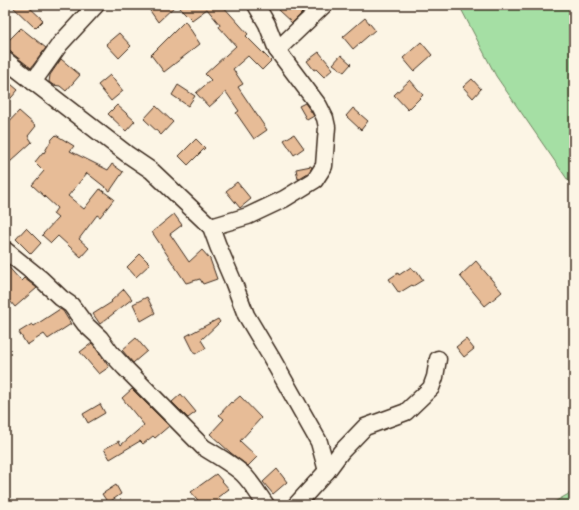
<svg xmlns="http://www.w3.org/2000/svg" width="579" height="510" font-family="Kalam,sans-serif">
  <rect width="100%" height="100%" fill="#fcf5e5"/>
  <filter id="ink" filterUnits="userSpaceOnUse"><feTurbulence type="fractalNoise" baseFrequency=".025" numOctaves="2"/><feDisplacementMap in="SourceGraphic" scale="8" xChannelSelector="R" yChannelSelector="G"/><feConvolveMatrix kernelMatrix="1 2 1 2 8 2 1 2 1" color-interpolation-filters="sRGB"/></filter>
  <g filter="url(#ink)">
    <!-- green -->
    <g fill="#a5dfa4" stroke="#708461">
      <polygon points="459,5 574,5 574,189 496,76"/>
      <polygon points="574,491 574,505 549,505"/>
    </g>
    <!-- building -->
    <g fill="#e7bc97" stroke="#3b2a1e">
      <polygon points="11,5 27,5 43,20 35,28"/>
      <polygon points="146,5 176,5 158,22"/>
      <polygon points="177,5 222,5 248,34 246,36 271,61 262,70 248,56 233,69 243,84 238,87 267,130 254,139 236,113 239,111 226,92 209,107 196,93 211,80 205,74 236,46 219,27 220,25 207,9 192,20"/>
      <polygon points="284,5 294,5 302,13 292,23 278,10"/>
      <polygon points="365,18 375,30 353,49 343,37"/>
      <polygon points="185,21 200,44 164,72 151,55"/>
      <polygon points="21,28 46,48 31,68 13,54 5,46 5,44"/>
      <polygon points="119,33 131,46 119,58 106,44"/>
      <polygon points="421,42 432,55 414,71 403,58"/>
      <polygon points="319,52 333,69 324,77 316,69 314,70 307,61"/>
      <polygon points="341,55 351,64 344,72 333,64"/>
      <polygon points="61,59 80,75 66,91 60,86 53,85 49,82 50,75"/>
      <polygon points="110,75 123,91 111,101 98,85"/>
      <polygon points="5,79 18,90 5,105"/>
      <polygon points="472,79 481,89 473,98 463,87"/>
      <polygon points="410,80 423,95 408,110 394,95"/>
      <polygon points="178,85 195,96 188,106 172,95"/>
      <polygon points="305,103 314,116 307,120 299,106"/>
      <polygon points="117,105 135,121 126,131 108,114"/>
      <polygon points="156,106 173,122 161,135 144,119"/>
      <polygon points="353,108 368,121 361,130 346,116"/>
      <polygon points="19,111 36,126 28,136 32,142 10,162 5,156 5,126"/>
      <polygon points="294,134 304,148 294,155 284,140"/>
      <polygon points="56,135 74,146 70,151 108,170 112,164 123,172 110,191 87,173 68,196 84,209 100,189 114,199 100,217 97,215 79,239 89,248 81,257 58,236 51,243 42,235 58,218 53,214 57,208 32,185 44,171 35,162 43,152 44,153 52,139"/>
      <polygon points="196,139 205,148 188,165 179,156"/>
      <polygon points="311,166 312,168 308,173 298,179 296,169"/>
      <polygon points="237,182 251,199 240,208 226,191"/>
      <polygon points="174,214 182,225 170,234 189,262 202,250 210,259 217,279 203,284 200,279 186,283 152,232"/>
      <polygon points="26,228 41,243 31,254 16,239"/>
      <polygon points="140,254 150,264 136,277 127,267"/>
      <polygon points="476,261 502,292 485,306 460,276"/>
      <polygon points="5,263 21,281 24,278 37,288 15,307 5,295"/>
      <polygon points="411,267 415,272 417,271 423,280 413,286 412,285 399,293 389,279 398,273 399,275"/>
      <polygon points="124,289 132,299 100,324 93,314 112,302 111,301"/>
      <polygon points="147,297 155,313 141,321 133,304"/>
      <polygon points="60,309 63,311 71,324 48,339 44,334 27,345 19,332 32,324 34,326"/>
      <polygon points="218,319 220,322 201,340 206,348 195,354 186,336"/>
      <polygon points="136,338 147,351 133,363 122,350"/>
      <polygon points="466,339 474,349 464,357 456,347"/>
      <polygon points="92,343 109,367 99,374 80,352"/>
      <polygon points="132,389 169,426 155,438 153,436 143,444 140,441 110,459 104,449 119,441 121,445 144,425 122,398"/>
      <polygon points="181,394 196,412 188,418 172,402"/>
      <polygon points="240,396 261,418 240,441 257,457 248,466 231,453 210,434 224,419 219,415 231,402 232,403"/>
      <polygon points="100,404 105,413 88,423 83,414"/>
      <polygon points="277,469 287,482 273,494 263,482"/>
      <polygon points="216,474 229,489 218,497 225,505 202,505 191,492"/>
      <polygon points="116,485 121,494 108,503 102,494"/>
    </g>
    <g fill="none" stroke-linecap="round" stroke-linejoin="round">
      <!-- street casing -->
      <g stroke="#3b2a1e" stroke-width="19">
        <g id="street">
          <polyline points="277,50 324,5"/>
          <polyline points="5,60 127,154 152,171 211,227 218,246 233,281 246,315 271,357 319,442 327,471"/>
          <polyline points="33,82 60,44 96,5"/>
          <polyline points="211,227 248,216 284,199 315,180 324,166 327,127 325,118 319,106 277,50 267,24 256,5"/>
          <path d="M5,250L41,279L61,298L71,305L85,324L100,338L111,353L125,368L203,447C216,455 232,464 243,474C252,483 259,495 266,505"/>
          <polyline points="296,505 327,471 341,452 365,427 406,412 431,388 435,377 438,359"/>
        </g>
      </g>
      <!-- street -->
      <use href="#street" stroke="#fcf5e5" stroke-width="16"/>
    </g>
  </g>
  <!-- margin -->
  <rect width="579" height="510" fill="none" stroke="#fcf5e5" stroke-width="20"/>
  <rect x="10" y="10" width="559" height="490" fill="none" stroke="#3b2a1e" stroke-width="1.5" filter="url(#ink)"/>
</svg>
